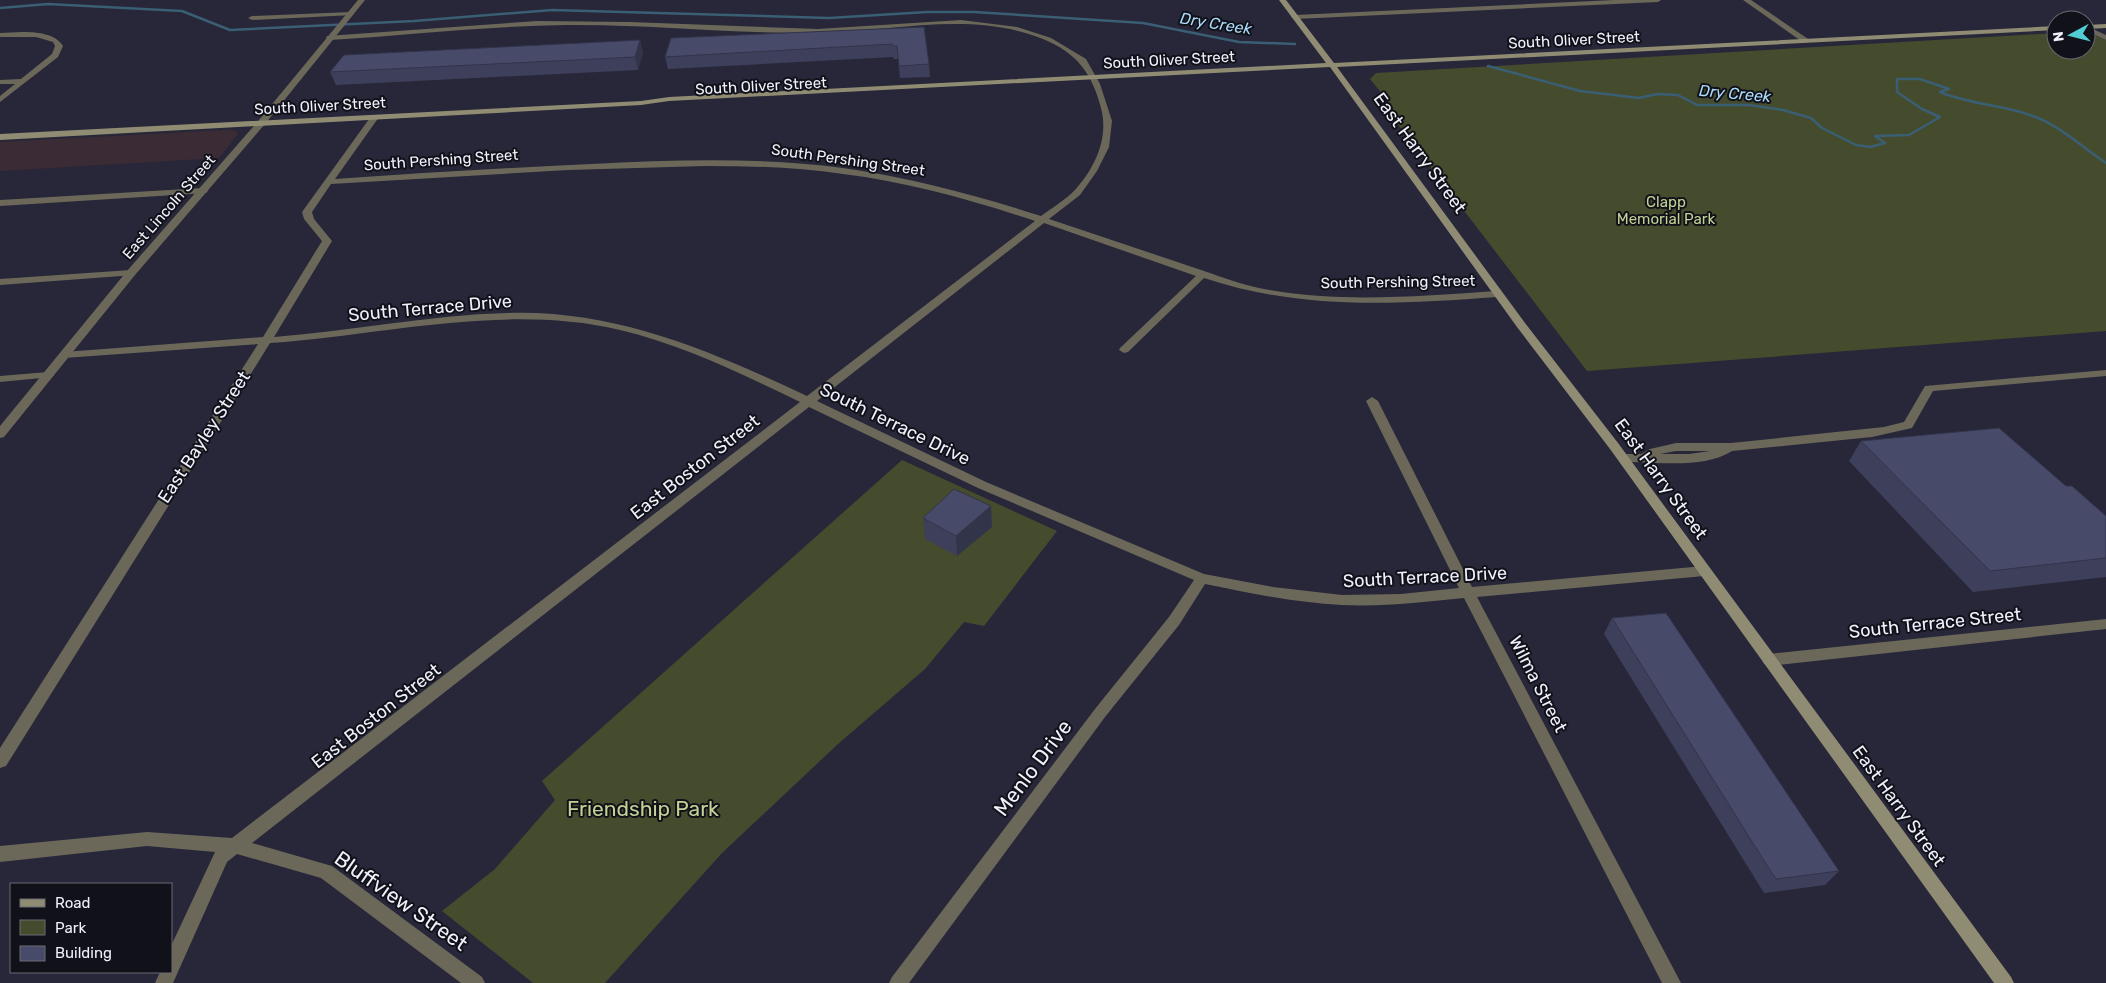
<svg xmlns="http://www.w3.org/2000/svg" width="2106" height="983" font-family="Rubik,sans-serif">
  <rect width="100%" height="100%" fill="#272739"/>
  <!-- commercial -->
  <polygon fill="#3b2b35" points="227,130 237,131 238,134 219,158 0,171 0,142"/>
  <!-- green -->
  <g fill="#454c2e">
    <polygon points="2086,32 2106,40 2106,331 1587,371 1396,122 1392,106 1370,79 1376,73 2056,33 2056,50 2086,50"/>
    <polygon points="902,460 1057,531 984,626 964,622 925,669 838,744 722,853 605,983 533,983 442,911 495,869 555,800 542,781"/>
  </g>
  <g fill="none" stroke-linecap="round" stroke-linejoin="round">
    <!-- stream -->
    <g stroke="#3a5e73" stroke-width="2.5">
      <polyline points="0,8 48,4 182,11 230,30 414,21 552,10 829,18 927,12 974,12 1143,23 1239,42 1295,44"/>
      <path d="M1488,66L1580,91L1639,98L1657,94L1678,95L1697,105H1749L1783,110L1811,118L1822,128L1856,145L1870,147L1885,143L1875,136L1909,135L1940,117L1922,109L1897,92V79H1920L1949,89L1940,92C1969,104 2001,105 2030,115C2058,124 2082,147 2106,163"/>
    </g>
    <!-- minor -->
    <g fill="#6b6859" fill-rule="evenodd">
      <polygon points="1614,0 1661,0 1658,2 1295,19 1291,17 1295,15"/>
      <polygon points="1743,0 1751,0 1811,41 1804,43"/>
      <polygon points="351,12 354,14 353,15 252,20 248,18 252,16"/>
      <path d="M961,20L1017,27L1051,38L1086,59L1100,84L1112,121L1109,147L1097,171L1080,195L1049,219C1101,236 1153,254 1204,271C1222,277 1240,284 1259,288C1337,304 1419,296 1498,291L1503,294L1498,297C1395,304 1304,311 1204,278L1128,352L1124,353L1119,350L1120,348L1196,276L1044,223L817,401L986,482L1204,574L1273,587L1342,595L1401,594L1459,588L1366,401L1372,397L1378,401L1472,587L1704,566L1709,568L1711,571L1709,574L1704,576L1477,597L1681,983H1662L1464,598C1424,602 1383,607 1342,605C1296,603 1250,593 1205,584L1179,625L1105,717L909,983H889L892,977L1095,709L1169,617L1194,580L978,488L809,407L252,843L332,866L482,977L485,983H461L321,878L237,854L227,862L173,983H155L160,972H171V946L215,852L147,846L0,862V846L147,832L232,838L800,402C742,374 683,345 620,330C504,303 386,335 270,343L6,766L0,768V748L258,344L64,358L59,355L64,352L263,337L322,241L304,219L302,212L372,115L379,117L335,179C421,173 506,168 591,164C675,160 760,157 843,168C911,178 976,195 1041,216C1052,208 1065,200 1075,190C1095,168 1109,138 1101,108C1092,73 1077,53 1043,39C971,10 892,32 817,33C734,34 650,24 566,25C487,26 409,35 330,40L326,38L327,36L537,21L630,22L818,29ZM705,166C751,166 797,167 843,174C908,182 972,200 1035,221L807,396C711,351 615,309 507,313C429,315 352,331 274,337L332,241L314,219L312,212L331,184L568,170Z"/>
      <polygon points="2086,26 2106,35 2106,40 2086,31"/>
      <path d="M22,32C36,32 55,33 63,46L58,57L0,102V96L15,84H0V80L21,79L52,54L55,46L53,42L36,37H0V33Z"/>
      <polygon points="203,188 208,191 206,193 0,206 0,200"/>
      <polygon points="131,270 135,271 135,275 0,285 0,279"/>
      <path d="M2106,370V376L1933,391L1912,428L1872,437L1732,451C1701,470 1658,461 1623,462L1617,458L1623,454H1641L1650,449L1676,443H1731L1884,427L1904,422L1925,386ZM1676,451H1710L1689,454H1660Z"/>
      <polygon points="48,372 52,373 54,375 52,377 0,382 0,376"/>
      <polygon points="2106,619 2106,629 1769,666 1764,664 1762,660 1764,656 1769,654"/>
    </g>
    <!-- tertiary -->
    <polygon fill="#6b6859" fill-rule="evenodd" points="358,0 365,0 265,124 135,275 4,437 0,438 0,426 127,271 259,120"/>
    <!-- secondary -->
    <g fill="#908c73" fill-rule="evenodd">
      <polygon points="1279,0 1286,0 1334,63 2056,26 2056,30 1337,67 1525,323 1618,443 2011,977 2014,983 1994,983 1610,449 1517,327 1330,67 669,101 641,105 0,140 0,134 641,101 669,97 1326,63"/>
      <polygon points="2106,24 2106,28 2086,29 2086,25"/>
    </g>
  </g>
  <!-- wall -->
  <g fill="#3e405b">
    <polygon points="924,27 929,64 930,77 900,78 898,59 894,59 893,57 668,69 665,57"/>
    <polygon points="640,40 643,53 638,70 336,85 330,72"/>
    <polygon points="1861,441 2066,486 2106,516 2106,577 1973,592 1849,461"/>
    <polygon points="923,518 992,527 957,556 925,539"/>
    <polygon points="1612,618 1839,871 1825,885 1764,893 1604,634"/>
  </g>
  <!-- shaded-wall -->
  <g fill="#32344a">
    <polygon points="640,40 643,53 638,70 635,57"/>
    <polygon points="991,506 992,527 957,556 956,536"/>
  </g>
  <!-- building -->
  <g fill="#484a6a" stroke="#32344a">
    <polygon points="924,27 929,64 899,66 897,46 892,46 892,44 665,57 671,38"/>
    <polygon points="640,40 635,57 330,72 344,55"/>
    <polygon points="1999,428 2066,486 2072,486 2106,516 2106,558 1990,571 1861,441"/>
    <polygon points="954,489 991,506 956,536 923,518"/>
    <polygon points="1666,613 1839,871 1776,879 1768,867 1612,618"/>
  </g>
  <g text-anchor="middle" stroke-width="4" stroke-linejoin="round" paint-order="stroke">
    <!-- far-street labels -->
    <g font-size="15" fill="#f0f0fc" stroke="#111119">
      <text transform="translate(1574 40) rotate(-3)" y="5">South Oliver Street</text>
      <text transform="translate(1169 60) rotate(-3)" y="5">South Oliver Street</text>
      <text transform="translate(761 86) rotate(-3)" y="5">South Oliver Street</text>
      <text transform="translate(320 106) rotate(-3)" y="5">South Oliver Street</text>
      <text transform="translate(441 160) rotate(-4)" y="5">South Pershing Street</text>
      <text transform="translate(848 160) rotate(8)" y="5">South Pershing Street</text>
      <text transform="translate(169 207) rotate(-49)" y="5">East Lincoln Street</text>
      <text transform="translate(1398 282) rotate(-1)" y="5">South Pershing Street</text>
    </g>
    <!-- far-park labels -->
    <g font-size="15" fill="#c2d295" stroke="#111119">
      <text x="1666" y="207">Clapp<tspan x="1666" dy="17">Memorial Park</tspan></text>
    </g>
    <!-- far-water labels -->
    <g font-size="16" font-style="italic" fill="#aadbfa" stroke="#111119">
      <text transform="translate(1216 23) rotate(9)" y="6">Dry Creek</text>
      <text transform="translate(1735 93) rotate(5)" y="6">Dry Creek</text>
    </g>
    <!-- street labels -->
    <g font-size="18" fill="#f0f0fc" stroke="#111119">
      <text transform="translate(1420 153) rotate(54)" y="6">East Harry Street</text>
      <text transform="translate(430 308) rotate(-5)" y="6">South Terrace Drive</text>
      <text transform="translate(895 424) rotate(26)" y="6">South Terrace Drive</text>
      <text transform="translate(204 437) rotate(-57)" y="6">East Bayley Street</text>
      <text transform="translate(695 467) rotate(-38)" y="6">East Boston Street</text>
      <text transform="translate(1661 479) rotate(54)" y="6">East Harry Street</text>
      <text transform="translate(1425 577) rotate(-3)" y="6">South Terrace Drive</text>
      <text transform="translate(1935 623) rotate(-6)" y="6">South Terrace Street</text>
      <text transform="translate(1538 684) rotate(63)" y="6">Wilma Street</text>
      <text transform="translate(376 716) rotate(-38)" y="6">East Boston Street</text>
      <text transform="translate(1899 806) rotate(54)" y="6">East Harry Street</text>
    </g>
    <!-- near-street labels -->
    <g font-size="21" fill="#f0f0fc" stroke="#111119">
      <text transform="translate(1033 768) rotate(-53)" y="7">Menlo Drive</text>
      <text transform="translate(401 901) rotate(35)" y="7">Bluffview Street</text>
    </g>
    <!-- near-park labels -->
    <g font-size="21" fill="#c2d295" stroke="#111119">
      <text x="643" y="816">Friendship Park</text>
    </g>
  </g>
  <!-- legend -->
  <rect x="10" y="883" width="162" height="90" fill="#111119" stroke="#6a6a74"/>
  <rect x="20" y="899" width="25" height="8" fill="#908c73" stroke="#6a6a74"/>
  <text x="55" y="908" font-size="15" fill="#f0f0fc">Road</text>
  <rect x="20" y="920" width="25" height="15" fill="#454c2e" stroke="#6a6a74"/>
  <text x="55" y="933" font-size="15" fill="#f0f0fc">Park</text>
  <rect x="20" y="946" width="25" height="15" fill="#484a6a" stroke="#6a6a74"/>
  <text x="55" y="958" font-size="15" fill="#f0f0fc">Building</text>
  <!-- north arrow -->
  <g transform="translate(2071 35) rotate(263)"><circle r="24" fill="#111119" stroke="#6a6a74"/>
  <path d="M0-4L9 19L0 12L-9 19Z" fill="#51ccd3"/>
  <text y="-8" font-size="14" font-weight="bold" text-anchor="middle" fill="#f0f0fc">N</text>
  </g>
</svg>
